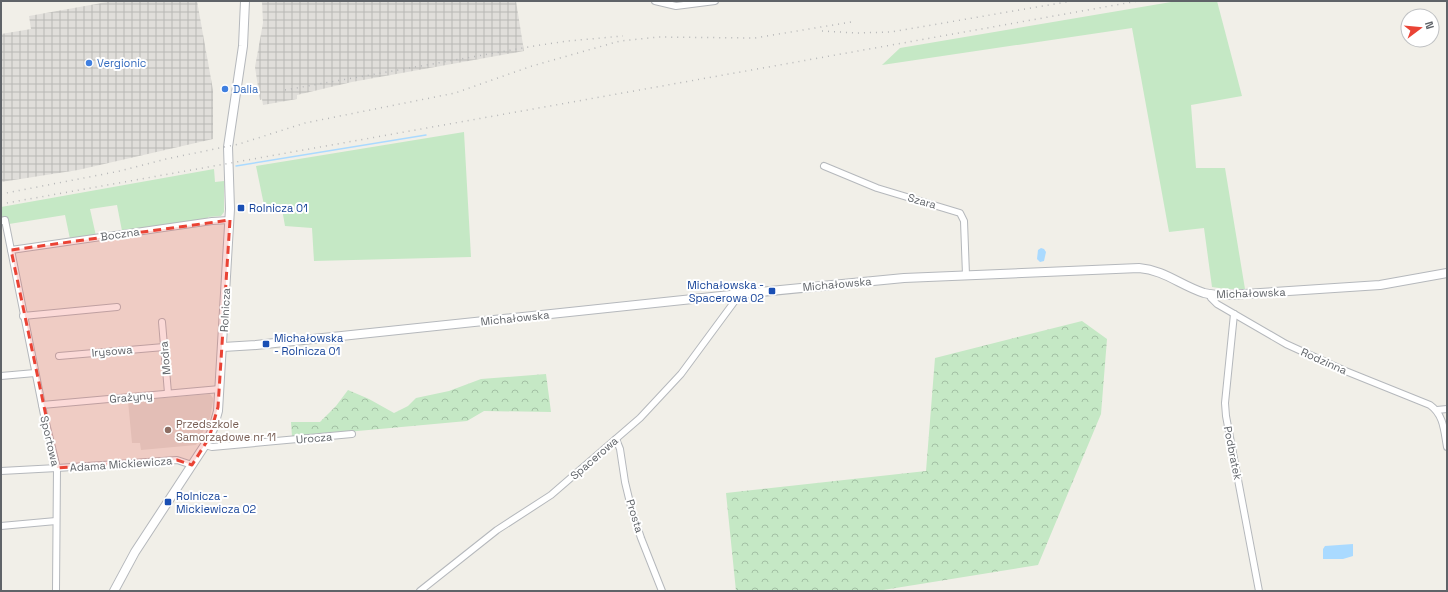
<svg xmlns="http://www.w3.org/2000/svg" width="1448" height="592" font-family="'Space Grotesk',sans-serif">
  <defs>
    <pattern id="industrial-grid" width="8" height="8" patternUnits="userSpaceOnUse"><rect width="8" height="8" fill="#e0deda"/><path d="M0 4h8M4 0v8" fill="none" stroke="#b9b8b5"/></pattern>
    <pattern id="forest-crowns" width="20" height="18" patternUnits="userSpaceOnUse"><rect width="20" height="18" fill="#c5e8c5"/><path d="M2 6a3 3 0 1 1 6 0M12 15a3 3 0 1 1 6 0" fill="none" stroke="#a3c0a4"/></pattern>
  </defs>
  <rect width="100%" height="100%" fill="#f1efe8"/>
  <!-- industrial -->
  <g fill="url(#industrial-grid)">
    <polygon points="113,1 197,1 213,90 213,139 78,170 1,182 1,34 31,29 29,16"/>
    <polygon points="262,1 516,1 524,51 352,82 297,95 297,99 263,105 262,99 260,100 255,67 263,23"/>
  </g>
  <!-- education -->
  <polygon fill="#e1ded6" points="210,394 213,398 213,401 210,418 196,445 141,450 140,443 132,443 128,401"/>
  <!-- green -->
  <g fill="#c5e8c5">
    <polygon points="1177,1 1217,1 1242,96 1191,105 1196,168 1225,168 1245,289 1226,289 1212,287 1204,228 1169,232 1132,28 882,65 900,48"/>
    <polygon points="464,132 471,257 314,261 312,228 285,226 282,209 265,210 256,166"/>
    <polygon points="214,169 215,182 224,181 224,212 221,216 208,217 207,220 122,231 117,205 90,209 96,236 70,239 65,215 9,224 6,217 1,217 1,207"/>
  </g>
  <!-- forest -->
  <g fill="url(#forest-crowns)">
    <polygon points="1082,321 1107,339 1101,414 1038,565 877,591 736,591 726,493 926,471 935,358"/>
    <polygon points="546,374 551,412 484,411 467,421 292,437 291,422 320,422 336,406 348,390 369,399 394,413 408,406 416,398 449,391 481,379"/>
  </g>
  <!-- water -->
  <g fill="#aadaff">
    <polygon points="1041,248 1044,249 1046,252 1044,261 1040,262 1037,259 1038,250"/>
    <polygon points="1353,544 1353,556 1343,559 1323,559 1323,549 1325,546"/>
  </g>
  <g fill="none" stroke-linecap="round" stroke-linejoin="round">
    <!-- stream -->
    <polyline stroke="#aadaff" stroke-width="1.5" points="236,166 426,135"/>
    <!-- minor casing -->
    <g stroke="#b5b8bc" stroke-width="8">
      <g id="minor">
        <polyline points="655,1 676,6 715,1"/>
        <polyline points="824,166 877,188 960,213 964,221 966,275"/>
        <polyline points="1,221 5,220 44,415 57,468 56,591"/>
        <polyline points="11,250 212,221 230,220"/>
        <path d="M1209,294L1211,298L1217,304L1286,344L1343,370L1430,405C1444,415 1444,431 1447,447"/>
        <polyline points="1234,314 1225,403 1226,416 1259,591"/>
        <polyline points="23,316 117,307"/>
        <polyline points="162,322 168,393"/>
        <polyline points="59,356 164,347"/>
        <polyline points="1,376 35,373"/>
        <polyline points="42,405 220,389"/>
        <polyline points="1437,410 1447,409"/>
        <polyline points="616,439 620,449 625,482 632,511 641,538 662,591"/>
        <polyline points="205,445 212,447 352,434"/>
        <polyline points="1,471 57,468 177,460 192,465"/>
        <polyline points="1,526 56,521"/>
        <polyline points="420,591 497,530 551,495 640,418 681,374 740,294"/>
      </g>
    </g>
    <!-- tertiary casing -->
    <g stroke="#b5b8bc" stroke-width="10">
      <g id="tertiary">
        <path d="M223,347L256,345L740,294L904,278L1139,268C1164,270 1180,285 1204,293C1212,295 1221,295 1229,295L1380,285L1447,273"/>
        <polyline points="114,591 135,552 205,445 213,429 218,411 230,209 228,147 243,46 245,1"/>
      </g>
    </g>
    <!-- minor -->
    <use href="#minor" stroke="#fff" stroke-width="6"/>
    <!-- tertiary -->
    <use href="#tertiary" stroke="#fff" stroke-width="8"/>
    <!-- rail -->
    <g stroke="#b6b7b8" stroke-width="1.5" stroke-dasharray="1 5" stroke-linecap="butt">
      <polyline points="822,31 856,33 891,32 1072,1"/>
      <polyline points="285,90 534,46 568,41 623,36"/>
      <polyline points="1,194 120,171 166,159 239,144 305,123 455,93 532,66 620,41 659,37 755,38 851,22"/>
      <polyline points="1,204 1138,1"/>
    </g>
  </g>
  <!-- marked area -->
  <path fill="#ea4335" fill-opacity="0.2" stroke="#ea4335" stroke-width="3" stroke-dasharray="8 5" stroke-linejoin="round" d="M230,220L218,407L209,438L192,465L177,460L57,468L11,250Z"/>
  <!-- markers -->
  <g fill="#3f7fe0" stroke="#fff" stroke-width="1.5">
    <circle cx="89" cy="63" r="4"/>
    <circle cx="225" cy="89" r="4"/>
  </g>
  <g fill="#1a4fb4" stroke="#fff" stroke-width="1.5">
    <rect x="237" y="204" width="8" height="8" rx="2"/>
    <rect x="768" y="287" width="8" height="8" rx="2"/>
    <rect x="262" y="340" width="8" height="8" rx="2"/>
    <rect x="164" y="498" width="8" height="8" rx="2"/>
  </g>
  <circle fill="#8d6e63" stroke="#fff" stroke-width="1.5" cx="168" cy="430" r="4"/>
  <g text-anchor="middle" stroke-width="4" stroke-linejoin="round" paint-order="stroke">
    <!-- shop labels -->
    <g font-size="11" fill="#366cbe" stroke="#fff" text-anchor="start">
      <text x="97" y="67">Vergionic</text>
      <text x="233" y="93">Dalia</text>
    </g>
    <!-- street labels -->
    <g font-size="11" fill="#5f6368" stroke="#fff">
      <text transform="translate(922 201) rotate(16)" y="4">Szara</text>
      <text transform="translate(120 234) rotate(-8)" y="4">Boczna</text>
      <text transform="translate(837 284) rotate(-5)" y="4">Michałowska</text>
      <text transform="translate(1251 293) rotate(-2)" y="4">Michałowska</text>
      <text transform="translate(225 310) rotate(-87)" y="4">Rolnicza</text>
      <text transform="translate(515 318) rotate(-6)" y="4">Michałowska</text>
      <text transform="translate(112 351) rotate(-5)" y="4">Irysowa</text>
      <text transform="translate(165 358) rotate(-95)" y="4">Modra</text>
      <text transform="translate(1324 361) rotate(24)" y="4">Rodzinna</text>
      <text transform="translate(131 397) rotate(-5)" y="4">Grażyny</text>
      <text transform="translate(314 438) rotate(-5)" y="4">Urocza</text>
      <text transform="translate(50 441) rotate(77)" y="4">Sportowa</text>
      <text transform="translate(1233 453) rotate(79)" y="4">Podbratek</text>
      <text transform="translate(594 458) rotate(-41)" y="4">Spacerowa</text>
      <text transform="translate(121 464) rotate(-4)" y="4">Adama Mickiewicza</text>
      <text transform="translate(635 516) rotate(73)" y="4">Prosta</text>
    </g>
    <!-- transit labels -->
    <g font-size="11" fill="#164399" stroke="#fff" text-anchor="start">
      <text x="249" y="212">Rolnicza 01</text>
      <text x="764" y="289" text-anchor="end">Michałowska -<tspan x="764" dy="13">Spacerowa 02</tspan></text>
      <text x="274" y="342">Michałowska<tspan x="274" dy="13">- Rolnicza 01</tspan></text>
      <text x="176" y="500">Rolnicza -<tspan x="176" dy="13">Mickiewicza 02</tspan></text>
    </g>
    <!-- education labels -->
    <g font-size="11" fill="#785e54" stroke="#fff" text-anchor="start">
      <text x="176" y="428">Przedszkole<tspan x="176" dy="13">Samorządowe nr 11</tspan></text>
    </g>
  </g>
  <!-- border -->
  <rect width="1448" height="592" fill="none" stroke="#5f6368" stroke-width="4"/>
  <!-- north arrow -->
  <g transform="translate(1420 28) rotate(74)"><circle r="19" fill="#ffffff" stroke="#bfc1c3"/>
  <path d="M0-3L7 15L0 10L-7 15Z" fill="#ea4335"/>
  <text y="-6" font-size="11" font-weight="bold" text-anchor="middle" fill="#5f6368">N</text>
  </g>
</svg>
